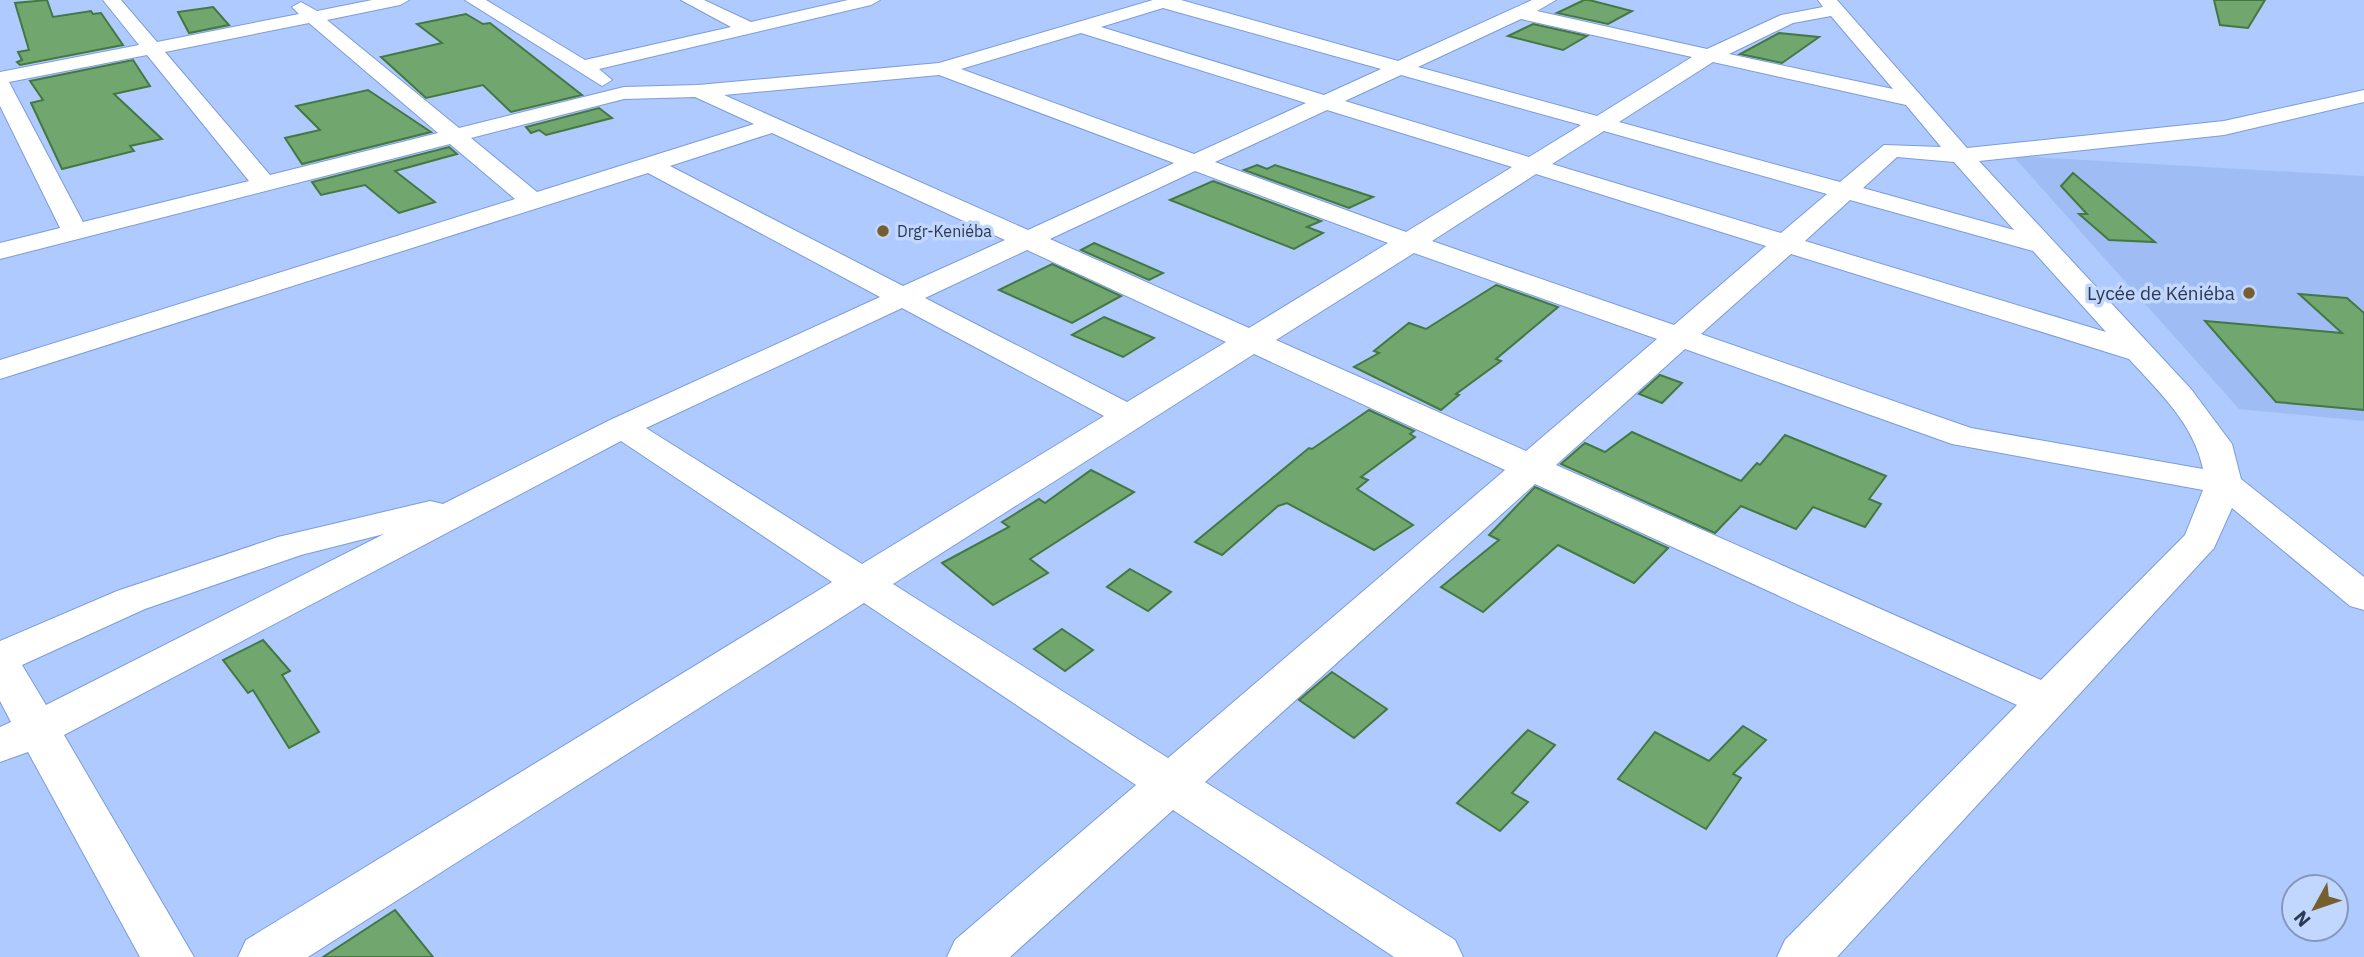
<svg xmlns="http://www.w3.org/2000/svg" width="2364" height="957" font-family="'IBM Plex Sans',sans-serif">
  <rect width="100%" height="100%" fill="#aecafe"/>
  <!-- built -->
  <polygon fill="#9fbdf4" points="2013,156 2364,176 2364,421 2239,409"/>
  <!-- building -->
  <g fill="#71a66e" stroke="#447842" stroke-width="2">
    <polygon points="47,0 53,17 91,11 93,14 101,13 123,45 20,65 17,62 22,60 18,52 29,50 15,3"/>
    <polygon points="1584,0 1589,0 1632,11 1608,24 1557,13"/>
    <polygon points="2214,0 2265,0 2248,28 2220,25"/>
    <polygon points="213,7 229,25 189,33 178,12"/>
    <polygon points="466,14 483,24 490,23 582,95 511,112 483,85 426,98 381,57 442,43 417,24"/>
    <polygon points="1533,24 1587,36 1563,50 1508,36"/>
    <polygon points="1779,33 1819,37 1782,63 1740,54"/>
    <polygon points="133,60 150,86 114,94 162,139 130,146 134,151 62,169 31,103 43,100 30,81"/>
    <polygon points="368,90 431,132 302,164 285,138 320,130 296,106"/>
    <polygon points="599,108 612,118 546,135 539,130 531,133 526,127"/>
    <polygon points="449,147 457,154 395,171 435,202 399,213 365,185 321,195 312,182"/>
    <polygon points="1257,165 1267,169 1275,165 1373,197 1349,208 1244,170"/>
    <polygon points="2073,173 2155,242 2109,240 2079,214 2087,214 2061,186"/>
    <polygon points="1213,181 1321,221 1307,227 1323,233 1294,249 1170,200"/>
    <polygon points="1094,243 1163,273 1149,280 1081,250"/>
    <polygon points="1052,264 1121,296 1072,323 999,290"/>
    <polygon points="1496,285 1558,307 1496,359 1501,361 1456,394 1459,395 1441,410 1354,367 1379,353 1374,351 1409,323 1426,329"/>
    <polygon points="2299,294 2347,298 2364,313 2364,410 2276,402 2205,321 2342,333"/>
    <polygon points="1104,317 1154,338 1123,357 1072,335"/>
    <polygon points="1660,375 1682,383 1662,403 1639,394"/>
    <polygon points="1369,410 1414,431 1410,434 1415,437 1361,477 1368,480 1357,489 1413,525 1374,550 1287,503 1278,506 1222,555 1195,542 1309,448 1312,449"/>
    <polygon points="1632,432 1741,481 1757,463 1760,465 1785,435 1886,476 1869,499 1881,504 1865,527 1813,507 1796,529 1741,506 1715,533 1561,464 1585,443 1605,452"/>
    <polygon points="1091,470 1134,492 1030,559 1048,573 993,605 942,563 1009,527 1002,522 1039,499 1045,503"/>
    <polygon points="1535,487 1668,548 1634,583 1558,545 1483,612 1441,587 1499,540 1489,535"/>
    <polygon points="1130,569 1171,592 1148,611 1107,587"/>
    <polygon points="1062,629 1093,650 1065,671 1034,649"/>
    <polygon points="263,640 290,671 282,675 319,732 289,748 253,690 248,693 223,660"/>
    <polygon points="1332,672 1387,709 1354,738 1299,700"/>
    <polygon points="1743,726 1766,740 1733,774 1741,778 1706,829 1618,779 1655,732 1709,761"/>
    <polygon points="1528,730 1555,745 1512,793 1528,802 1500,831 1457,803"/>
    <polygon points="395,910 433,957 323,957"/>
  </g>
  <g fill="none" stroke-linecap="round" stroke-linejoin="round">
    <!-- minor casing -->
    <g stroke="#7c9cda" stroke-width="2">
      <g id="minor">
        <path d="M103,0H121L157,42L299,14L292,7L301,2L317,11L372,0H409L400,5L327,20L459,128L624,87L698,85L939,63L1153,0H1181L1398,61L1532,0H1556L1537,11L1707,49L1781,15L1823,7L1818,0H1837L1967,148L2224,121L2364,90V102L2224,135L1979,161L2191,389L2232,444L2241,479L2364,577V610L2350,606L2232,508L2214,548L1837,957H1777L1785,940L2017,705L1535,484L1205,782L1455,940L1463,957H1394L1173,810L1010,957H947L955,940L1136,785L864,603L308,957H238L246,940L832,582L621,441L64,735L194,957H140L28,752L0,762V727L11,722L0,701V641L117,591L278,537L430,501L443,504L610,420L880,297L648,173L0,379V360L515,199L450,144L0,259V243L60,228L0,106V72L139,45ZM1163,8L1381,69L1324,95L1101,27ZM1831,16L1893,89L1729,54L1793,23ZM1521,19L1692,57L1597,116L1418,67ZM309,23L438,133L270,175L165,52ZM1081,33L1306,103L1194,154L961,69ZM147,55L249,181L83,222L9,82ZM1713,62L1906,105L1941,147L1884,145L1840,182L1619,122ZM939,75L1174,163L1028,230L724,95ZM1401,75L1581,125L1529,157L1345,101ZM695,97L754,124L537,192L471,138L624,99ZM1327,110L1512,167L1406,232L1215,162ZM1604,131L1827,194L1781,233L1552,164ZM772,133L1005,240L903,286L670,166ZM1897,157L1954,162L2014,230L1863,188ZM1195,171L1388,243L1249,328L1050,239ZM1536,174L1766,246L1674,325L1432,241ZM1850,200L2033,251L2106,332L1805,241ZM1027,250L1226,342L1127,402L925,298ZM1414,253L1657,339L1526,451L1276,340ZM1791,254L2129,359C2159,392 2194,424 2203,469L1971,428L1701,334ZM902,308L1104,416L862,564L646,428ZM1685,349L1952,444L2203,490L2185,535L2041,680L1556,465ZM1254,354L1505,470L1168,758L893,584ZM384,534L46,705L22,665L145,609L301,555Z"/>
        <polygon points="465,0 486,0 585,60 731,27 681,0 704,0 751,22 848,0 880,0 871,5 599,69 612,80 602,86"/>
      </g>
    </g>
    <!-- minor -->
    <use href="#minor" fill="#fff" fill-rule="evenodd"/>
  </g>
  <!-- markers -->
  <g fill="#765e2f" stroke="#c2d7fe" stroke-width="2.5">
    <circle cx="883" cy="231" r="7"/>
    <circle cx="2249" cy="293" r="7"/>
  </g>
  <g text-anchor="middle" stroke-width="7" stroke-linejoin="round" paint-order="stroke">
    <!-- far-poi labels -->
    <g font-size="16" fill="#2b3953" stroke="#c2d7fe" text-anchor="start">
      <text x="897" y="237">Drgr-Keniéba</text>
    </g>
    <!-- poi labels -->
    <g font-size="19" fill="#2b3953" stroke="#c2d7fe" text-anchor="end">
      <text x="2235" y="300">Lycée de Kéniéba</text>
    </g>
  </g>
  <!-- north arrow -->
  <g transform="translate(2315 908) rotate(230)"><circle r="33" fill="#c2d7fe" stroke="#8698ba" stroke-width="2"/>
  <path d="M0-5L12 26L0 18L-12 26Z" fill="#765e2f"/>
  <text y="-10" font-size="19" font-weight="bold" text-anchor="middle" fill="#2b3953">N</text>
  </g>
</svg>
